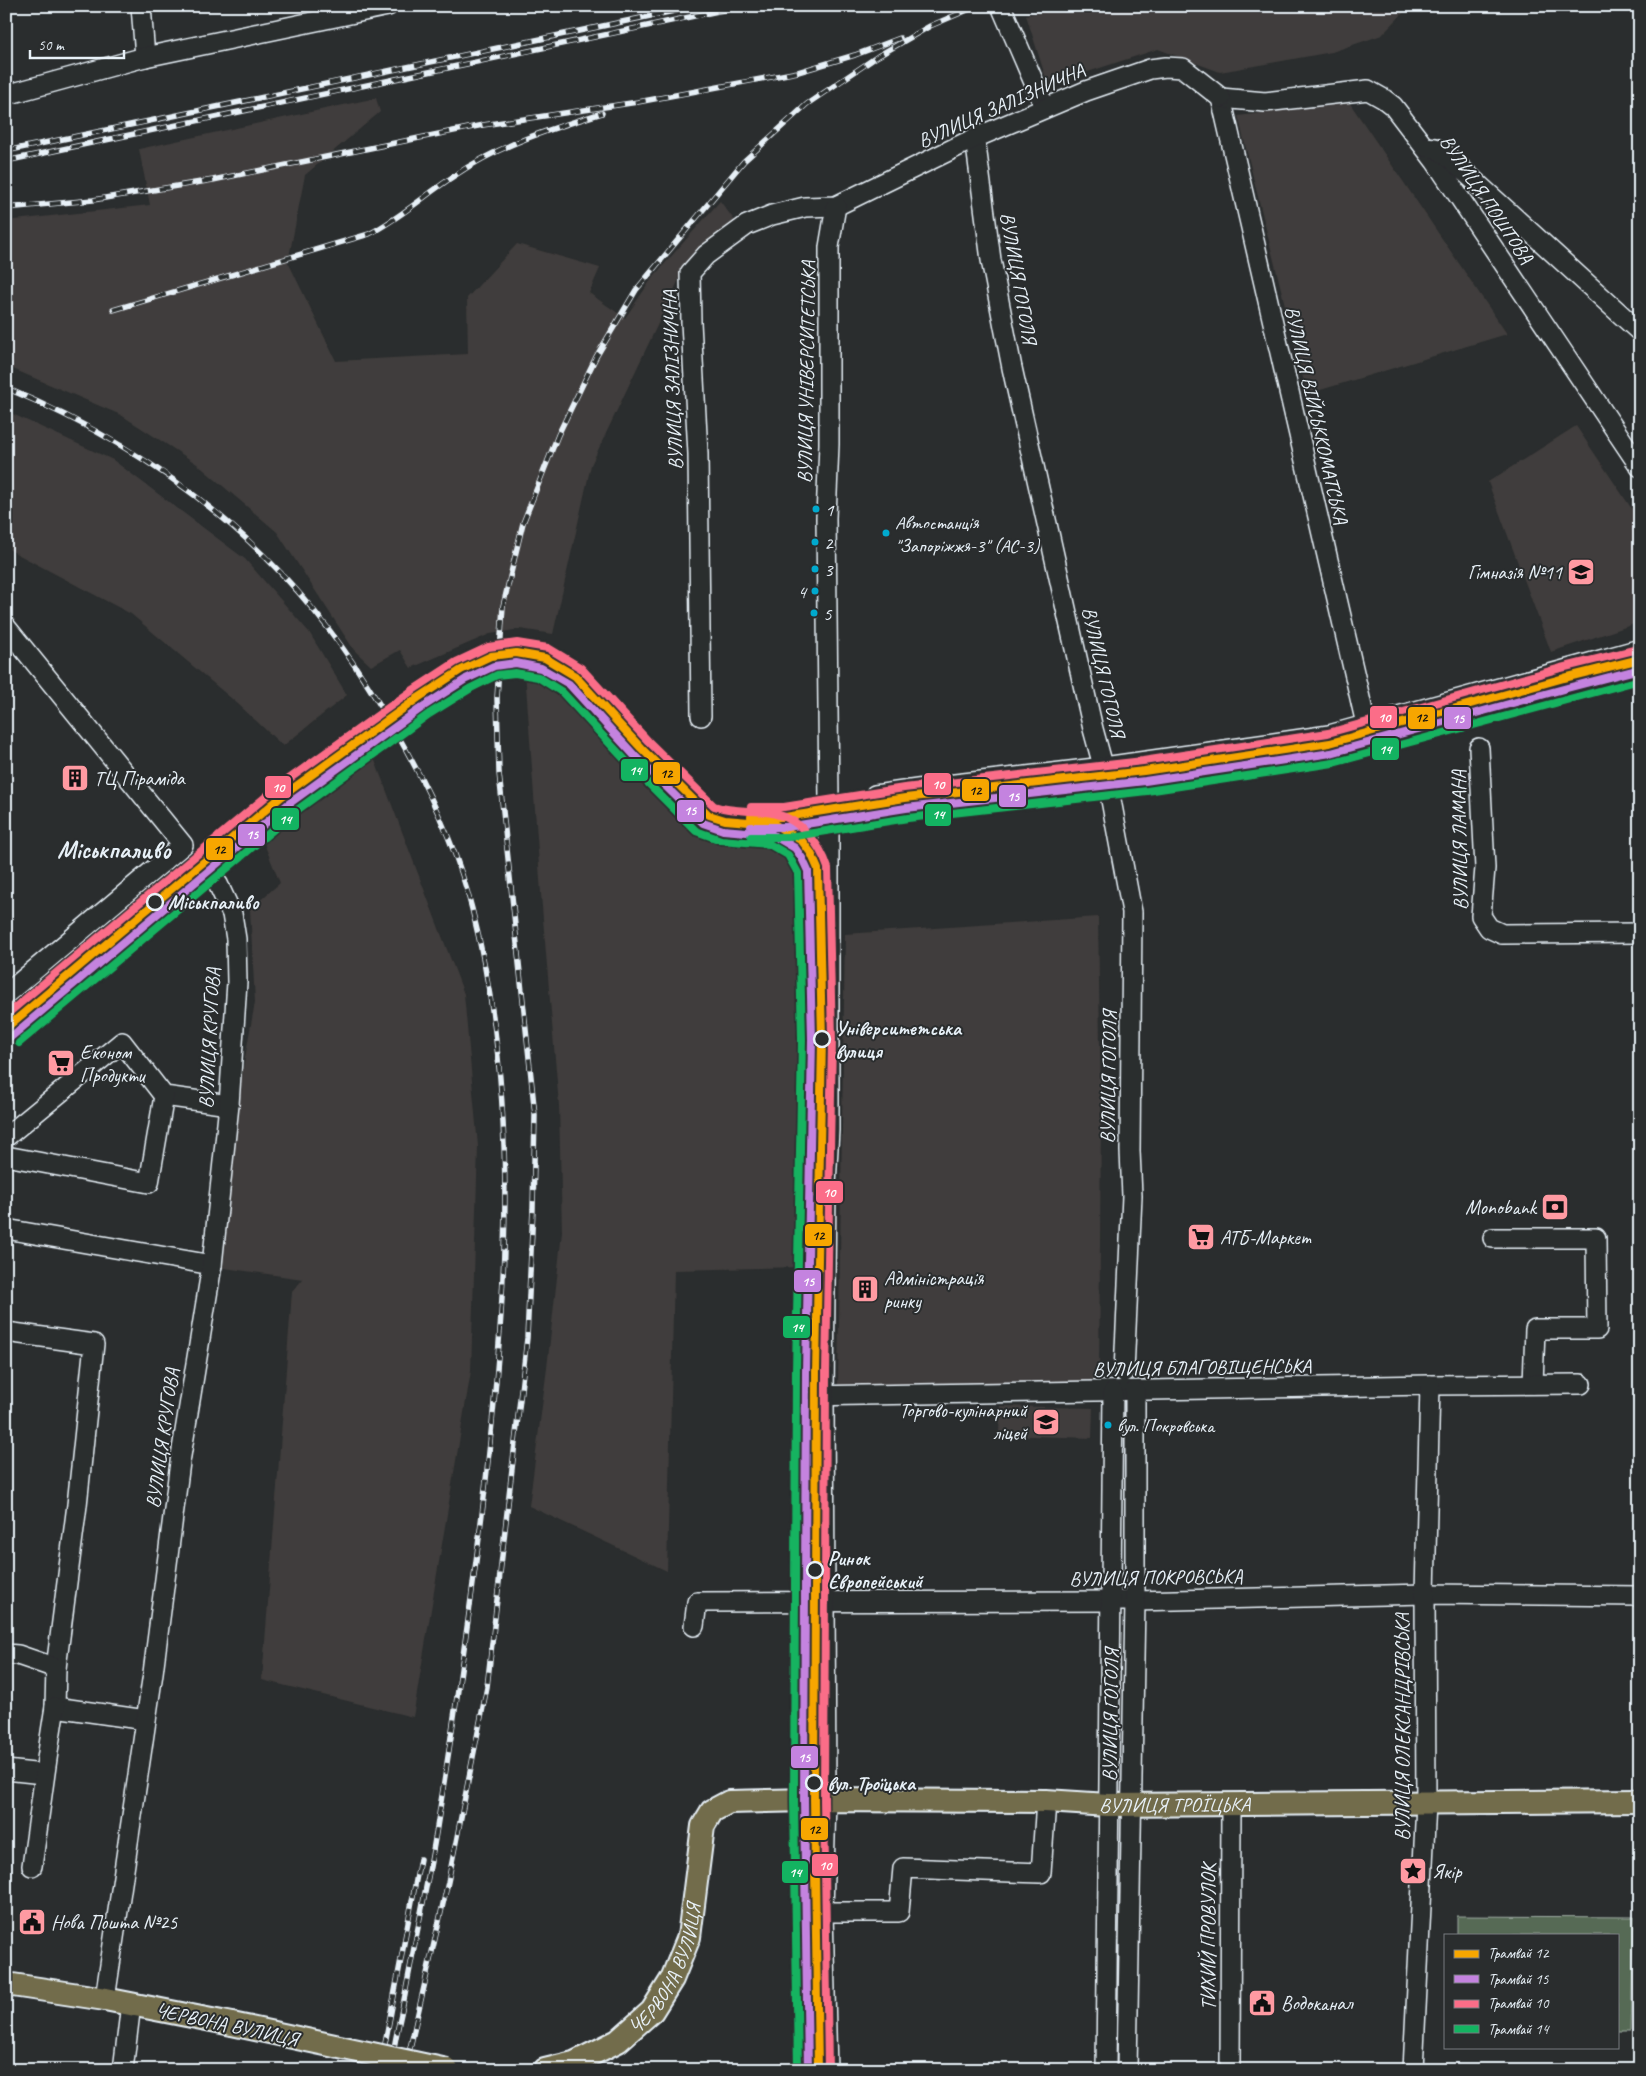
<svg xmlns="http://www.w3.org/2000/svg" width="1646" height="2076" font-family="Caveat,sans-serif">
  <rect width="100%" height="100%" fill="#2a2d2e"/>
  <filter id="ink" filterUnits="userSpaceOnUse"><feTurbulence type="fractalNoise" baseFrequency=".02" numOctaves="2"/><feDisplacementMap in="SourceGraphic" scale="10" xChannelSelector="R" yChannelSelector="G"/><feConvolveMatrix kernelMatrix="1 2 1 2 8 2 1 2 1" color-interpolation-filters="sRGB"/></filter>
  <g filter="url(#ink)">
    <!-- built -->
    <g fill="#403d3c">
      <polygon points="1071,6 1416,6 1407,9 1382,35 1332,52 1220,72 1158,49 1048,85 1026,15"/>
      <polygon points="376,98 380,112 305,175 288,262 336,361 468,354 467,298 517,244 600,268 589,293 625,318 653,277 720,201 735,221 683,271 591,465 553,634 520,629 490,634 411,668 400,650 371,666 354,650 277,532 197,464 121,415 6,366 6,221 150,205 139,149"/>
      <polygon points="1349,102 1507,334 1307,394 1238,116"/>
      <polygon points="6,411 113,460 245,559 309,632 347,695 283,746 238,704 131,614 6,548"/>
      <polygon points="1576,426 1640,521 1640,622 1551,652 1488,482"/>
      <polygon points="536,669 547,672 586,706 679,807 705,824 763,828 781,833 796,844 805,871 803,1267 674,1270 667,1571 529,1506 547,1368 562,1232 559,1105 542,907 525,671"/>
      <polygon points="369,745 464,994 478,1146 471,1371 413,1717 262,1680 292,1292 303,1279 217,1267 230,1142 255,1002 250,909 280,883 257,826"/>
      <polygon points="1098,917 1101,1108 1099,1382 838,1385 845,934"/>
      <polygon points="1000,1406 1093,1408 1092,1438 999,1435"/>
    </g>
    <!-- green -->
    <polygon fill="#576a54" stroke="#a0aea6" points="1457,1916 1634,1917 1631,2031 1617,2031 1617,1935 1457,1935"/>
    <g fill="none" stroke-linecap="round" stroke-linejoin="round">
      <!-- minor casing -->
      <g stroke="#e8f1f8" stroke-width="22">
        <g id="minor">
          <polyline points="141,6 145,57"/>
          <polyline points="1001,6 1045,108"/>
          <polyline points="6,95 145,57 388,6"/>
          <polyline points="1221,98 1369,737"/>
          <polyline points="1221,98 1265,102 1368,90 1384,99 1393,106 1435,161 1640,467"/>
          <polyline points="975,138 991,260 1012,368 1093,729 1108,784 1132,912 1130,1151 1132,1196 1124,1372"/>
          <polyline points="1425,147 1435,148 1445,154 1640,332"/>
          <polyline points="6,627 183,845 6,994"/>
          <polyline points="701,716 698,454 691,322 690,273 706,255 747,225 772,215 805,207 836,206 975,138 1086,91 1150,69 1166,67 1183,68 1221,98"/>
          <polyline points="1479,748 1485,868 1481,916 1489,928 1502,934 1640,933"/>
          <polyline points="875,795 946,785 1104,767 1329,735 1640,649"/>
          <path d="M829,824C834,820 838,815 844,812C869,803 911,804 938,802C1083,790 1228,771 1370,741L1640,666"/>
          <polyline points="6,1137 122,1042 164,1096 229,1105"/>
          <polyline points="6,1156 149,1183 164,1096"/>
          <polyline points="6,1229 212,1265"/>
          <polyline points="1493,1238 1596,1238 1597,1329 1535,1329 1533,1384"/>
          <polyline points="6,1332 94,1344 77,1505 56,1668"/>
          <polyline points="694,1626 697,1602 1135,1601 1425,1594 1640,1596"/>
          <polyline points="6,1654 18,1655 56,1668 55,1707 146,1720"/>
          <polyline points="6,1770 43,1774"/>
          <path d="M32,1866C40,1813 46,1760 55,1707"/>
          <polyline points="823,1912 899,1912 903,1868 1041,1873 1046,1801"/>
          <polyline points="105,1999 153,1673 180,1462 212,1265 229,1105 237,982 236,939 232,914 218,884"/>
          <polyline points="123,2070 131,2004"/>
          <polyline points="809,2070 804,1897 809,1691 805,1396 1430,1385 1581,1384"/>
          <polyline points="827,2070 823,1912 826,1800 824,1396 826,1185 829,1130 829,802 826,518 829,444 829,247 836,206"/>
          <polyline points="1106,2070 1113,1392"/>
          <polyline points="1127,2070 1135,1601 1135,1391"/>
          <polyline points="1230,2070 1231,1804"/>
          <polyline points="1413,2070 1426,1803 1425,1594 1430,1385"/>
        </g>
      </g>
      <!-- major casing -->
      <g stroke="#e8f1f8" stroke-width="26">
        <g id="major">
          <polyline points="6,1984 105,1999 232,2024"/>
          <path id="s1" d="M545,2070L574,2063L618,2041L652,2011L672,1979L689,1937L703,1826L712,1811L729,1802L807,1800L1046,1801L1108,1805L1640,1801"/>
        </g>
      </g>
      <!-- minor -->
      <use href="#minor" stroke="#2a2d2e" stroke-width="19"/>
      <!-- major -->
      <use href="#major" stroke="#726c4b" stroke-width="22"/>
      <!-- tram -->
      <path stroke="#e8f1f8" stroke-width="1" d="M818,869C817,837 816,829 840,808"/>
      <!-- rail casing -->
      <g stroke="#e8f1f8" stroke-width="5.5">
        <g id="rail">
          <polyline points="6,151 698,6"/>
          <polyline points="6,161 742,6"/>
          <polyline points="6,208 93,200 213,180 483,125 638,102 798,72 855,55 900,38"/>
          <path d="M113,310L369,234C400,218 425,195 454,176C499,145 550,129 602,113"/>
          <path d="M6,388C157,451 281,546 368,686C410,752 453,832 472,909C522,1104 506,1308 483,1506C470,1613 454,1720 437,1827C428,1883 415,1939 405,1995C400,2020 393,2045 391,2070"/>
          <polyline points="380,2070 420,1859"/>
          <polyline points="405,2070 448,1882 487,1687 527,1338 533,1209 535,1115 499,773 497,698 503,606 523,523 558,435 596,357 636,290 744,161 807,104 878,56 930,26 977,6"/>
        </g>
      </g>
      <!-- rail -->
      <use href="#rail" stroke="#2a2d2e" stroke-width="4" stroke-dasharray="11" stroke-linecap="butt"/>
      <!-- major-bridge casing -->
      <g stroke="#e8f1f8" stroke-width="26" stroke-linecap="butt">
        <polyline id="major-bridge" points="232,2024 447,2070"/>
      </g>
      <!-- major-bridge -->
      <use href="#major-bridge" stroke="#726c4b" stroke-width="22"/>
      <!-- tram-1 casing -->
      <g stroke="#2a2d2e" stroke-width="11">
        <g id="tram-1">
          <polyline points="751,817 785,817 905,798 1144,771 1330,743 1564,678 1640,659"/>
          <polyline points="6,1028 281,797 418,698 461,670 491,656 516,653 545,658 575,676 641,748 709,815 725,820 774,824 802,841 811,853 818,869 822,1039 816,1372 814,1800 818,2070"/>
        </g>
      </g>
      <!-- tram-2 casing -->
      <g stroke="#2a2d2e" stroke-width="11">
        <g id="tram-2">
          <polyline points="751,827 787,827 906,808 1145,781 1331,753 1567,688 1640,669"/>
          <polyline points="12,1036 287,805 424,706 466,679 494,666 516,663 541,668 569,684 634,755 703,823 723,830 771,834 795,848 802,858 808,871 812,1039 806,1372 804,1800 808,2070"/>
        </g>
      </g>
      <!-- tram-3 casing -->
      <g stroke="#2a2d2e" stroke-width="11">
        <g id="tram-3">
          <polyline points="751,807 784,807 904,788 1143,761 1328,733 1561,668 1638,649"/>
          <path d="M6,1015L275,789L413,690L456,662L488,647L517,643L548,648L581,668L648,741L714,806C735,813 756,809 776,814C801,820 820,844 828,868L832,1039L826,1372L824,1800L828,2070"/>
        </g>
      </g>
      <!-- tram-4 casing -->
      <g stroke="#2a2d2e" stroke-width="11">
        <g id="tram-4">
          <polyline points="751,837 788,837 908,818 1147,791 1333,763 1640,680"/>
          <polyline points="19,1043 293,813 429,714 471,688 497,675 515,673 538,677 562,692 627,762 696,831 721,840 769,844 788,855 798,873 802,1039 796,1372 794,1800 798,2070"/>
        </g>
      </g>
      <!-- tram-1 -->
      <use href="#tram-1" stroke="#f7a600" stroke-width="8"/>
      <!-- tram-2 -->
      <use href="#tram-2" stroke="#c483df" stroke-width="8"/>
      <!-- tram-3 -->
      <use href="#tram-3" stroke="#fb6d88" stroke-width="8"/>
      <!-- tram-4 -->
      <use href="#tram-4" stroke="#13b361" stroke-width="8"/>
    </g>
  </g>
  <!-- icons -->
  <defs>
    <g id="school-square" transform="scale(1.4375)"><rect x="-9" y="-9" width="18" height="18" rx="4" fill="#ff9aa2" stroke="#2a2d2e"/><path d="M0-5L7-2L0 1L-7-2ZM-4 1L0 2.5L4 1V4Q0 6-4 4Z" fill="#111"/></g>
    <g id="building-square" transform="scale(1.4375)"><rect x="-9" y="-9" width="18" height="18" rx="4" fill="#ff9aa2" stroke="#2a2d2e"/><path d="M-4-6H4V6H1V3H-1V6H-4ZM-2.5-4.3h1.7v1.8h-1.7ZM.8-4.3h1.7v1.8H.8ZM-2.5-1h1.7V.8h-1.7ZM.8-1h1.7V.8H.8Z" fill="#111"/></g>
    <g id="supermarket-square" transform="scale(1.4375)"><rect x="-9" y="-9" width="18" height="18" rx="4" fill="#ff9aa2" stroke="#2a2d2e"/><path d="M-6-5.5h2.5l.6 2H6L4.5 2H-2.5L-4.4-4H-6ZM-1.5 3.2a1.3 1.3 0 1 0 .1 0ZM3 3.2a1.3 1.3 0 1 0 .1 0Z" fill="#111"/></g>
    <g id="bank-square" transform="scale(1.4375)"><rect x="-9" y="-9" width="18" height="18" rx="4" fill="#ff9aa2" stroke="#2a2d2e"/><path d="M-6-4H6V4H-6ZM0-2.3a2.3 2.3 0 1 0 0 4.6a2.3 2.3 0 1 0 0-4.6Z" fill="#111"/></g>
    <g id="university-square" transform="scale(1.4375)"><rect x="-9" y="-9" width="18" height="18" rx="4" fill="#ff9aa2" stroke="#2a2d2e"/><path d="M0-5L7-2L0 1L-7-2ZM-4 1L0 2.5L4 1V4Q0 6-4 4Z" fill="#111"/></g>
    <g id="sight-square" transform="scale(1.4375)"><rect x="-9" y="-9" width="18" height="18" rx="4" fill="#ff9aa2" stroke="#2a2d2e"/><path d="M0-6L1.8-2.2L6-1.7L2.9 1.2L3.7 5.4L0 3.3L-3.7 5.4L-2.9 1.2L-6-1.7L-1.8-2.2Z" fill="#111"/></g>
    <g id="civic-square" transform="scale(1.4375)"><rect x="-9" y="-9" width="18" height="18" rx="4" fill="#ff9aa2" stroke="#2a2d2e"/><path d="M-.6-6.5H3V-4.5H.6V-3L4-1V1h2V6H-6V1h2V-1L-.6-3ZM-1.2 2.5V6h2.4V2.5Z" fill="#111"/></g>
  </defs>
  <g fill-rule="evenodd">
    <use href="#school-square" x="1581" y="572"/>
    <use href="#building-square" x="75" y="778"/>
    <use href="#supermarket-square" x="61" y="1063"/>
    <use href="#bank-square" x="1555" y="1207"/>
    <use href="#supermarket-square" x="1201" y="1237"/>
    <use href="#building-square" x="865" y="1289"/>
    <use href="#university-square" x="1046" y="1422"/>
    <use href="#sight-square" x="1413" y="1871"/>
    <use href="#civic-square" x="32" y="1922"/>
    <use href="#civic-square" x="1262" y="2003"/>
  </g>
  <!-- markers -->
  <g fill="#00a9ce" stroke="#2a2d2e" stroke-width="2">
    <circle cx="816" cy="509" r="4.5"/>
    <circle cx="886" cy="533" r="4.5"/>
    <circle cx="815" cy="542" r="4.5"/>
    <circle cx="815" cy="569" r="4.5"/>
    <circle cx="815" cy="591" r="4.5"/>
    <circle cx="814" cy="613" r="4.5"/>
    <circle cx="1108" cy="1425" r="4.5"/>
  </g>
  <g fill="#2a2d2e" stroke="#e8f1f8" stroke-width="2.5">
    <circle cx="155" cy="902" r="8"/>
    <circle cx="822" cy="1039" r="8"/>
    <circle cx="815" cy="1570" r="8"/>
    <circle cx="814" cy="1783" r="8"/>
  </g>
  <g text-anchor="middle" stroke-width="4" stroke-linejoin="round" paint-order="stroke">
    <!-- bus labels -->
    <g font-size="19" fill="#e8f1f8" stroke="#2a2d2e" text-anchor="start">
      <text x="825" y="516">1</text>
      <text x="895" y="529">Автостанція<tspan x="895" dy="23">"Запоріжжя-3" (АС-3)</tspan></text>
      <text x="824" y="549">2</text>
      <text x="824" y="576">3</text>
      <text x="806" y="598" text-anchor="end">4</text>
      <text x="823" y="620">5</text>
      <text x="1117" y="1432">вул. Покровська</text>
    </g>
    <!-- street labels -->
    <g font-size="20" fill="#e8f1f8" stroke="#2a2d2e">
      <text transform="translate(1001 105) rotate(-24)" y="7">ВУЛИЦЯ ЗАЛІЗНИЧНА</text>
      <text transform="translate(1487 199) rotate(56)" y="7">ВУЛИЦЯ ПОШТОВА</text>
      <text transform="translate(1019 278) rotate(80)" y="7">ВУЛИЦЯ ГОГОЛЯ</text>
      <text transform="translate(806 372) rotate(-89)" y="7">ВУЛИЦЯ УНІВЕРСИТЕТСЬКА</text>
      <text transform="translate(672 380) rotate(-92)" y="7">ВУЛИЦЯ ЗАЛІЗНИЧНА</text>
      <text transform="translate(1317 415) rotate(77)" y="7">ВУЛИЦЯ ВІЙСЬККОМАТСЬКА</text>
      <text transform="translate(1104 672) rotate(77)" y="7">ВУЛИЦЯ ГОГОЛЯ</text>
      <text transform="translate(1459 840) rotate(-91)" y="7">ВУЛИЦЯ ЛАМАНА</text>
      <text transform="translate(209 1038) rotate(-87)" y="7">ВУЛИЦЯ КРУГОВА</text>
      <text transform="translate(1108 1077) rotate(-89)" y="7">ВУЛИЦЯ ГОГОЛЯ</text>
      <text transform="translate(1202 1367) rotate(-1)" y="7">ВУЛИЦЯ БЛАГОВІЩЕНСЬКА</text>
      <text transform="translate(162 1438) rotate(-82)" y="7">ВУЛИЦЯ КРУГОВА</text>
      <text transform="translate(1156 1577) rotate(-1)" y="7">ВУЛИЦЯ ПОКРОВСЬКА</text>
      <text transform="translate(1110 1715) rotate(-89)" y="7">ВУЛИЦЯ ГОГОЛЯ</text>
      <text transform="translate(1402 1727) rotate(-90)" y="7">ВУЛИЦЯ ОЛЕКСАНДРІВСЬКА</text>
      <text dy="7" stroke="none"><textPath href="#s1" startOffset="802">ВУЛИЦЯ ТРОЇЦЬКА</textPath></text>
      <text transform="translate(1208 1937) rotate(-90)" y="7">ТИХИЙ ПРОВУЛОК</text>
      <text dy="7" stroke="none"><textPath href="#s1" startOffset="169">ЧЕРВОНА ВУЛИЦЯ</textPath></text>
      <text transform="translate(227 2024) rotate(12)" y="7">ЧЕРВОНА ВУЛИЦЯ</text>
    </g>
    <!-- poi labels -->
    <g font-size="20" fill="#e8f1f8" stroke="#2a2d2e" text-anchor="start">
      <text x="1562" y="579" text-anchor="end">Гімназія №11</text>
      <text x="94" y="785">ТЦ Піраміда</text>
      <text x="80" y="1059">Економ<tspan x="80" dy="23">Продукти</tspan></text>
      <text x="1536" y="1214" text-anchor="end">Monobank</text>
      <text x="1220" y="1244">АТБ-Маркет</text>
      <text x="884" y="1285">Адміністрація<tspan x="884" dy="23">ринку</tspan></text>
      <text x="1027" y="1417" text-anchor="end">Торгово-кулінарний<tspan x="1027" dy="23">ліцей</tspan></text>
      <text x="1432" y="1878">Якір</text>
      <text x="51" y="1929">Нова Пошта №25</text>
      <text x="1281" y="2010">Водоканал</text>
    </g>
    <!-- stop labels -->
    <g font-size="20" font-weight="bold" fill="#e8f1f8" stroke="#2a2d2e" text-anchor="start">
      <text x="168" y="909">Міськпаливо</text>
      <text x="835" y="1035">Університетська<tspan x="835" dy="23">вулиця</tspan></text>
      <text x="828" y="1565">Ринок<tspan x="828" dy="23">Європейський</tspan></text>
      <text x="827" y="1790">вул. Троїцька</text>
    </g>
    <!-- district labels -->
    <g font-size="25" font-weight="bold" fill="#e8f1f8" stroke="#2a2d2e">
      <text x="114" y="858">Міськпаливо</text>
    </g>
  </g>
  <g stroke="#2a2d2e" stroke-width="2">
    <rect x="1369" y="705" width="29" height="24" rx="5" fill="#fb6d88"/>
    <rect x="1407" y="706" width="29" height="24" rx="5" fill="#f7a600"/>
    <rect x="1443" y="706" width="29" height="24" rx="5" fill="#c483df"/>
    <rect x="1371" y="737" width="29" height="24" rx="5" fill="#13b361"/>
    <rect x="620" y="758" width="29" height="24" rx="5" fill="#13b361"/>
    <rect x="652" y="761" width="29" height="24" rx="5" fill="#f7a600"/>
    <rect x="923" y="772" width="29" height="24" rx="5" fill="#fb6d88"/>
    <rect x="264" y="775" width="28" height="24" rx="5" fill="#fb6d88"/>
    <rect x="961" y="778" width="29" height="24" rx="5" fill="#f7a600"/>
    <rect x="998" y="784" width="29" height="24" rx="5" fill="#c483df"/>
    <rect x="676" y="799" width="29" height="24" rx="5" fill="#c483df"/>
    <rect x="924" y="803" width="28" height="24" rx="5" fill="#13b361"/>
    <rect x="271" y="807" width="29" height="24" rx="5" fill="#13b361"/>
    <rect x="237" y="823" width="29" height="24" rx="5" fill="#c483df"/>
    <rect x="205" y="837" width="29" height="24" rx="5" fill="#f7a600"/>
    <rect x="815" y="1180" width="29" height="24" rx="5" fill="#fb6d88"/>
    <rect x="804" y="1223" width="29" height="24" rx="5" fill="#f7a600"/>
    <rect x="793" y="1269" width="29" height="24" rx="5" fill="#c483df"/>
    <rect x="782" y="1315" width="29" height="24" rx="5" fill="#13b361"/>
    <rect x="790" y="1745" width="29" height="24" rx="5" fill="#c483df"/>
    <rect x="800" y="1817" width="29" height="24" rx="5" fill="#f7a600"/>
    <rect x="811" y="1853" width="28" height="24" rx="5" fill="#fb6d88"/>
    <rect x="781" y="1860" width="28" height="24" rx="5" fill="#13b361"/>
  </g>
  <g font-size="14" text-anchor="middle" font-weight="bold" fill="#fff">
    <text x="1384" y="722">10</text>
    <text x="1458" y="723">15</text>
    <text x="1385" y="754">14</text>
    <text x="635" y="775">14</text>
    <text x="938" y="789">10</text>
    <text x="278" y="792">10</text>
    <text x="1013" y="801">15</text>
    <text x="690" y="815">15</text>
    <text x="938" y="819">14</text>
    <text x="285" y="824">14</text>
    <text x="252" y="839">15</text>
    <text x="829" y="1197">10</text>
    <text x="808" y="1286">15</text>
    <text x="797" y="1332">14</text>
    <text x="804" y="1762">15</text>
    <text x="825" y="1870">10</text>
    <text x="795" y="1877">14</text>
  </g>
  <g font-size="14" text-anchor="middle" font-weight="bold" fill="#111">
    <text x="1421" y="722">12</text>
    <text x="666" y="778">12</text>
    <text x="975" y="795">12</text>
    <text x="219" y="854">12</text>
    <text x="818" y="1240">12</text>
    <text x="814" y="1834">12</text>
  </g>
  <!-- margin -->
  <rect width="1646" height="2076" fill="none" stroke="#2a2d2e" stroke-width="25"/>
  <rect x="12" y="12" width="1621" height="2051" fill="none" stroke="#e8f1f8" stroke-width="2" filter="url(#ink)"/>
  <!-- legend -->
  <rect x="1444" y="1934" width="175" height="115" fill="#2a2d2e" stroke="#767b7f"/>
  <rect x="1454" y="1950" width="25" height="8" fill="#f7a600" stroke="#767b7f"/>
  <text x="1488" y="1958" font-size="15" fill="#e8f1f8">Трамвай 12</text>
  <rect x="1454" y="1975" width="25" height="8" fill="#c483df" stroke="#767b7f"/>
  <text x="1488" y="1984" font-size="15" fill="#e8f1f8">Трамвай 15</text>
  <rect x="1454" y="2000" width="25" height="8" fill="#fb6d88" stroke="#767b7f"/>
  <text x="1488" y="2008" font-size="15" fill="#e8f1f8">Трамвай 10</text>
  <rect x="1454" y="2025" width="25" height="8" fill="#13b361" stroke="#767b7f"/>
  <text x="1488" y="2034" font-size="15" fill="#e8f1f8">Трамвай 14</text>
  <!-- scale -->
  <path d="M30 50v8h94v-8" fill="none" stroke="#e8f1f8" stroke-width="2.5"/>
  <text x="38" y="50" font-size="15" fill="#e8f1f8" stroke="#2a2d2e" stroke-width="4" paint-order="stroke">50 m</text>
</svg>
